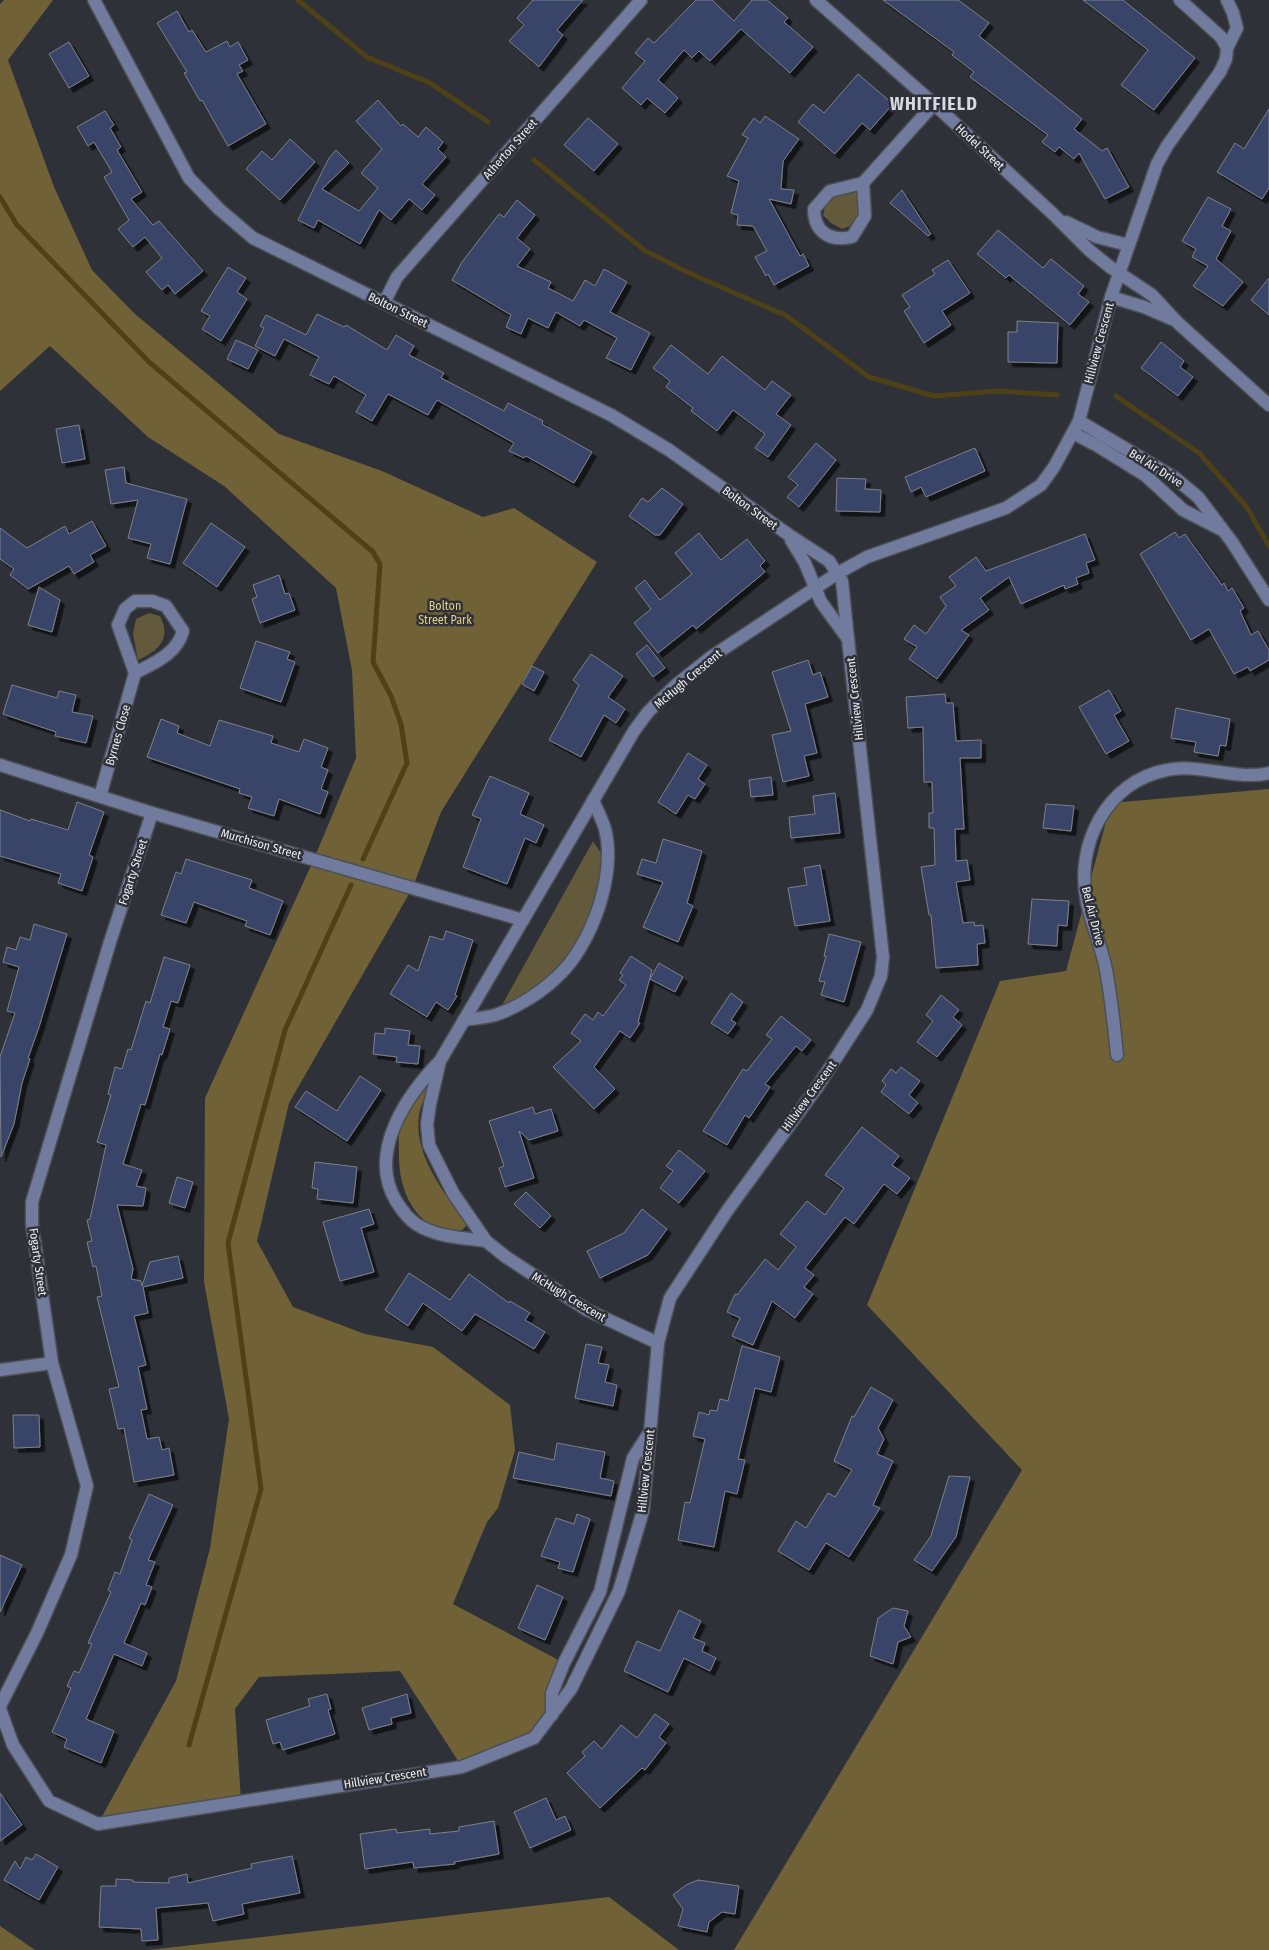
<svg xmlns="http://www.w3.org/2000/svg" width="1269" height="1950" font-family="'Fira Sans Condensed',sans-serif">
  <defs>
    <filter id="shadow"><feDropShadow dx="4.5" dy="4.5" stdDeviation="0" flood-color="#0009"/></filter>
  </defs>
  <rect width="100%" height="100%" fill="#2e3137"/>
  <!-- green -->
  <g fill="#63593b">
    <polygon points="845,192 858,192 859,212 853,225 842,229 831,223 823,215 826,202 834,196"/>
    <path d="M149,613L160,616C172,639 158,651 138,660L133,634L136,619Z"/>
    <polygon points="593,841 603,856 598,898 587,929 570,956 549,977 527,997 501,1007"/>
  </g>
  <!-- forest -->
  <g fill="#706137">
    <polygon points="4,0 53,0 8,60 54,187 92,270 135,314 279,434 382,471 483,517 514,508 597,562 441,812 413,887 289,1103 257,1241 293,1307 365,1334 433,1347 510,1405 515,1450 498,1508 487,1522 453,1604 564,1663 552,1715 534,1738 462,1767 400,1671 259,1677 235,1709 241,1801 98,1824 176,1681 210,1548 229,1419 204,1282 205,1098 314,859 356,758 352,670 336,588 224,486 148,437 50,346 0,391 0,4"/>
    <polygon points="1269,789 1269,1950 734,1950 1022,1470 867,1305 1000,981 1066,971 1111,803"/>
    <path d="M431,1081C429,1092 423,1099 420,1110C410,1151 445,1194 467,1225L462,1230C417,1235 398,1192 399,1153C399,1146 398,1136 400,1130C406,1111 418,1096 431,1081Z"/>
    <polygon points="609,1897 679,1950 149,1950"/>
    <polygon points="0,1926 35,1950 0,1950"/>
  </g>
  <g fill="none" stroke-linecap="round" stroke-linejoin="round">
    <!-- stream -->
    <g stroke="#4f4117" stroke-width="5">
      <polyline points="298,0 367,57 430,83 488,122"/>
      <polyline points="534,160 644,250 687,272 787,316 869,377 934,396 998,391 1057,395"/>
      <polyline points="0,197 17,225 149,362 373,552 380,564 373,662 391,696 401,724 407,763 363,859"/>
      <polyline points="1116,396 1199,453 1246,506 1269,546"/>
      <polyline points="189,1745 261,1489 228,1243 285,1030 351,885"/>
    </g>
  </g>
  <!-- building -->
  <g fill="#394468" stroke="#7e8088" filter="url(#shadow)">
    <polygon points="533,0 583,0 557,30 563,35 539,67 509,41 524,25 517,18"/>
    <polygon points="696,0 712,0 734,21 752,0 767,0 788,18 784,22 813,47 790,73 741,29 710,61 699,51 692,58 684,50 658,80 678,98 665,113 647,98 641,105 622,88 645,61 635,53 648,38 654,43"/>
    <polygon points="883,0 958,0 989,23 979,36 1082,119 1074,129 1102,151 1107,148 1129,187 1105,199 1079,153 1074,159 1059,147 1055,152 1042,142 1048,135 970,77 974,72 952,55 954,52"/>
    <polygon points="1083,0 1123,0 1195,58 1154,110 1121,85 1148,50"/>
    <polygon points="177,11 189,32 192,30 206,52 227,41 230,47 238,42 248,60 239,65 243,71 237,74 266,124 228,146 202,100 200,101 184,73 187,72 157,23"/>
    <polygon points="69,42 89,76 69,88 49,54"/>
    <polygon points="858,74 893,104 870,130 862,123 835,154 798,122 813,104 824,113"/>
    <polygon points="378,100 401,126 403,124 418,137 426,127 443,142 438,149 446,157 422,184 435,195 422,210 409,199 391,220 379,210 360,244 318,220 314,228 298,220 329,158 336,150 349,163 322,189 359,211 378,188 361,173 382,149 356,121"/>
    <polygon points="1269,109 1269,188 1262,199 1217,172 1235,143 1244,149"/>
    <polygon points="105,111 114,125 110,128 121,147 117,150 142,192 131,199 153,225 159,221 203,271 175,294 168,285 162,290 146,272 162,258 145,237 133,247 118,229 129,220 104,177 112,172 94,142 88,146 77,127"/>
    <polygon points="765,116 799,139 783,161 781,189 794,190 791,204 769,199 800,256 803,254 809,266 774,285 768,274 766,276 755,257 767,251 753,226 737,225 738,215 731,213 739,181 727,176 748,138 742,135 754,118 760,123"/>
    <polygon points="588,118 618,144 594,171 564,145"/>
    <polygon points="290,139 315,162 280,200 246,169 262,151 272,160"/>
    <polygon points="902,190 931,234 928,236 890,203"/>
    <polygon points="1208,197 1231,209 1222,226 1231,231 1216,259 1243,282 1223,306 1193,286 1208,266 1192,257 1196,249 1182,241"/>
    <polygon points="517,200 535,215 517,238 530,249 517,266 551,282 548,288 573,301 585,280 595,286 604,269 627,282 610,312 650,333 631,370 606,358 617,338 584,320 580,326 556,312 548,328 528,318 521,334 506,327 511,315 452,280 462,262 499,214 504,217"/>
    <polygon points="998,230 1043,268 1051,259 1084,286 1078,294 1089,302 1070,325 1009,275 1006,278 977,254"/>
    <polygon points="948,260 970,293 942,311 951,325 924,343 904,311 910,307 902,295 935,274 932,270"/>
    <polygon points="228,267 246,278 237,292 247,299 221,341 202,329 210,316 201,311"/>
    <polygon points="1269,278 1269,315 1251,300"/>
    <polygon points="317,314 344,327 346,325 387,350 396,335 414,346 409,355 444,373 441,378 504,411 508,403 543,421 542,424 592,452 574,483 526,456 524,458 509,451 514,443 437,400 428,415 388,394 372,421 356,412 366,395 334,376 329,384 310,375 319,357 284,339 275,356 255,346 264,328 260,326 266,315 306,335"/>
    <polygon points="1017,321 1058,323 1057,363 1008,362 1008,332 1017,332"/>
    <polygon points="236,340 258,350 248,369 227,359"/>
    <polygon points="1161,342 1184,361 1180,367 1193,377 1178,396 1141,368"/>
    <polygon points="671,345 708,374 722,356 765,390 772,381 791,395 776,414 791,425 768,457 755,448 765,434 733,410 717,431 691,411 693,408 666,387 670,381 653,368"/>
    <polygon points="79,425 85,459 62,463 56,429"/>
    <polygon points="816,443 836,460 799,507 787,497 798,485 788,477"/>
    <polygon points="975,448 985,471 926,497 921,487 911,492 905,477"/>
    <polygon points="124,467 126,483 187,499 170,564 147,558 151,544 128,538 138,500 111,504 105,470"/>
    <polygon points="837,478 866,479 865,489 881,490 880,512 836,511"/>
    <polygon points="662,488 683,504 660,535 655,535 629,516 642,498 648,502"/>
    <polygon points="92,521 106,546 90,555 94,562 74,574 69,566 28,589 10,575 14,569 0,559 0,528 27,548 65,526 69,534"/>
    <polygon points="211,523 245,547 217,587 183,563"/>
    <polygon points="1175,532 1179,538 1185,534 1222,585 1224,583 1228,591 1232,588 1244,608 1240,611 1251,635 1258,631 1269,650 1269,660 1250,671 1248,667 1234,674 1209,629 1191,640 1140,554"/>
    <polygon points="699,533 721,560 747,539 765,561 760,566 765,572 696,629 693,625 658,653 634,623 651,609 635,588 645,580 660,600 692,574 675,553"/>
    <polygon points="1085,534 1095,560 1086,563 1089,573 1076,578 1078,584 1065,589 1064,585 1021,604 1009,577 980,598 989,610 961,630 969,635 937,679 909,659 917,647 904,639 914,625 926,634 946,606 940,597 956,586 949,577 976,557 986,571"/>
    <polygon points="279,575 285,594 289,593 295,610 260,623 252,599 257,597 253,585"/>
    <polygon points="39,587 60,600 52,632 28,625"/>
    <polygon points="256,641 290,652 287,659 295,662 281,702 240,688"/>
    <polygon points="647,645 665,668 653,677 636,654"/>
    <polygon points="591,654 623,676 608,697 625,709 616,723 604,715 581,757 549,740 579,685 573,680"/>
    <polygon points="808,660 813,675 820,672 828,697 805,704 817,753 804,756 809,776 783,782 772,735 791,731 772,672"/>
    <polygon points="532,666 544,672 534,691 522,684"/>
    <polygon points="12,685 57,698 59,691 76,695 72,712 93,716 86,743 55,736 56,732 3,714"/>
    <polygon points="1109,690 1121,711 1114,715 1129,741 1106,754 1079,707"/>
    <polygon points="945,694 946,703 953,703 956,741 981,740 981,758 960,758 964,829 955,829 956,861 967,860 970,880 956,882 963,923 974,922 975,926 983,925 985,943 977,944 978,965 936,968 931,915 929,915 921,867 935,865 934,828 929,828 929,813 933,813 932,782 924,782 923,727 908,728 906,697"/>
    <polygon points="1176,708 1230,719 1226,746 1220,745 1218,756 1194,752 1196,742 1171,738"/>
    <polygon points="161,719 179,726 177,733 210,746 219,720 273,736 271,743 299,752 304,739 328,748 321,767 328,770 321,789 328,792 320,814 279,799 274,816 248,808 252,797 239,793 240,789 147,757"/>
    <polygon points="688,753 707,765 698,779 705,784 695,799 688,795 676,814 658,802"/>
    <polygon points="490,776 529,793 520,814 544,825 536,843 525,838 507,884 463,867 481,819 472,815"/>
    <polygon points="771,777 773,795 751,797 749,780"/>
    <polygon points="835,793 840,833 791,838 789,817 815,814 813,796"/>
    <polygon points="77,802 104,812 89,855 93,857 82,891 58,883 61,874 0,856 0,810 30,821 31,819 68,830"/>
    <polygon points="1046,804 1074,806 1071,831 1043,828"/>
    <polygon points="663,839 702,851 687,903 693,906 678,942 643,927 663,882 637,874 642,859 656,863"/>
    <polygon points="186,859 252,880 249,888 283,901 270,935 245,926 247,921 194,902 186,923 161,915 176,872 181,874"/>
    <polygon points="820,865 830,921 795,926 788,888 807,885 804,868"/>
    <polygon points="1032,899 1069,901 1067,926 1058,925 1057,946 1028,944"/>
    <polygon points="34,924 67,934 39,1027 28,1058 30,1059 22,1083 14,1124 1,1157 0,1057 15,1013 7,1011 19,967 3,962 7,947 16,950 20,937 30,940"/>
    <polygon points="446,931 473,940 455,995 457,996 448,1010 436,1002 427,1017 390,994 408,965 418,971 430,936 443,940"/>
    <polygon points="829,934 861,942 844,1002 821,995 825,982 819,981 826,956 824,956"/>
    <polygon points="631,956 652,970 638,1022 640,1023 630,1038 620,1031 594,1067 615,1089 594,1109 553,1067 581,1041 571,1033 585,1014 593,1020 598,1012 603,1016 626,985 619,980 623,975 620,973"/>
    <polygon points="164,957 190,965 178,1003 171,1001 163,1027 170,1029 162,1055 160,1054 145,1105 141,1104 123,1164 142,1170 136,1186 146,1188 143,1206 117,1205 133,1269 131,1279 141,1281 142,1286 150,1262 178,1256 183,1278 143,1287 148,1313 134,1316 146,1365 138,1367 147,1409 141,1410 147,1439 159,1437 162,1450 169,1448 174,1475 134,1482 124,1428 118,1429 109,1389 119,1387 97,1297 102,1296 96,1266 93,1267 87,1242 92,1241 87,1220 90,1219 106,1145 97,1142 111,1095 108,1094 115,1067 122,1069 128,1049 131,1050 146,1001 150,1003"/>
    <polygon points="659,963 683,977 675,992 650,979"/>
    <polygon points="731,993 743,1002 731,1020 736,1023 728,1034 711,1023"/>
    <polygon points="941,995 959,1010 953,1017 962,1025 937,1057 917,1042 933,1021 926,1015"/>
    <polygon points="781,1016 811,1040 802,1051 796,1046 765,1084 770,1087 749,1118 745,1115 727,1145 703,1131 743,1069 747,1071 772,1039 766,1035"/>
    <polygon points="385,1028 410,1031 408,1045 420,1046 418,1064 396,1062 397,1057 373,1054 375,1033 385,1034"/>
    <polygon points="901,1067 920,1081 909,1095 918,1103 909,1114 881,1092 886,1085 882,1081 891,1069 896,1073"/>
    <polygon points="360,1076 381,1090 347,1141 295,1107 306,1091 337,1111"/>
    <polygon points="533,1107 535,1114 551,1109 558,1131 529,1140 519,1131 534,1178 505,1187 499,1168 504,1166 489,1121"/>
    <polygon points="862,1127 899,1156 892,1165 910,1178 897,1194 884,1184 854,1224 845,1217 805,1268 814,1275 804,1287 813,1294 795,1318 772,1301 753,1345 732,1336 740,1318 727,1312 735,1294 737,1295 765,1259 778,1270 796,1247 780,1234 807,1201 825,1215 844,1188 825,1175"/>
    <polygon points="679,1150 705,1171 679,1203 660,1188 673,1171 666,1166"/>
    <polygon points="315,1162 357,1167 353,1203 317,1199 318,1189 312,1188"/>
    <polygon points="177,1177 193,1182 185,1208 169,1203"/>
    <polygon points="526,1192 551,1216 540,1228 514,1204"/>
    <polygon points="369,1209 374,1224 361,1228 374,1272 340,1281 323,1222"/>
    <polygon points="642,1209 667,1229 648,1255 600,1278 587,1251 624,1233"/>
    <polygon points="409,1273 450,1300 469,1274 509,1303 510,1301 530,1313 525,1320 545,1332 534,1349 475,1314 462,1331 423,1303 408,1326 385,1310"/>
    <polygon points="586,1344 602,1347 598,1363 609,1365 605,1382 617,1385 613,1406 575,1398"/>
    <polygon points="742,1346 780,1357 771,1392 755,1388 738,1459 745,1460 737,1494 725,1491 714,1547 678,1540 685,1502 690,1503 705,1439 693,1436 699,1412 709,1415 710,1410 717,1411 720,1399 728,1401"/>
    <polygon points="871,1387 893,1400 878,1428 884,1439 877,1454 893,1461 873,1505 880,1508 849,1557 826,1543 809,1570 778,1551 796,1521 806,1528 828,1493 835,1497 852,1470 834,1461 852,1416 854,1417"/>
    <polygon points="13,1415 39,1415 40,1447 14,1448"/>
    <polygon points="557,1443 605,1452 600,1478 614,1481 611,1496 513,1478 519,1452 554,1460"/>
    <polygon points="949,1476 970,1477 956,1537 932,1571 914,1560 931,1536"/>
    <polygon points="149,1494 173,1505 148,1560 155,1562 146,1585 152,1587 145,1605 141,1603 124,1643 147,1653 142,1666 114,1654 86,1719 114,1731 101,1763 64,1747 67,1739 52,1732 71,1688 67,1686 74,1671 79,1673 92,1644 88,1643 111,1592 108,1590 115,1572 120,1574 132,1540 129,1538"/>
    <polygon points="577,1514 590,1519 573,1572 558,1568 560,1562 541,1556 556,1518 574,1524"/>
    <polygon points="0,1555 22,1565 0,1612"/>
    <polygon points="537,1585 563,1597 545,1640 518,1628"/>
    <polygon points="893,1608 908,1611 904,1626 911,1637 898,1642 893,1664 870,1656 878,1618"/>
    <polygon points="679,1610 701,1621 693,1638 705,1643 702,1651 716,1658 710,1671 684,1658 668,1692 624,1671 637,1641 660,1651"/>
    <polygon points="327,1694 331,1709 328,1710 335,1734 283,1750 280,1742 273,1744 266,1720 310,1706 308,1699"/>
    <polygon points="407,1694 411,1713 391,1718 392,1724 369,1730 362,1708"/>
    <polygon points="655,1714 669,1724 659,1737 666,1743 645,1770 642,1768 600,1808 567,1773 585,1756 582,1752 594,1741 602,1749 621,1725 637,1738"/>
    <polygon points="0,1793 22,1825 0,1841"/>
    <polygon points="546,1798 556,1820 565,1816 571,1830 530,1848 514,1812"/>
    <polygon points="494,1821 499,1854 454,1862 455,1864 414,1868 413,1862 365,1869 360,1834 396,1829 397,1833 430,1829 430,1834 459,1831 459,1827"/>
    <polygon points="36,1854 58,1867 39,1900 4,1880 15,1861 20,1869 26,1857 32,1860"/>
    <polygon points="292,1856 300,1893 242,1904 244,1914 213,1921 208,1903 156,1908 158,1940 142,1941 141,1929 99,1927 101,1886 116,1886 116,1879 133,1880 133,1882 169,1883 169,1878 187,1874 188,1883 252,1868 251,1864"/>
    <polygon points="698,1880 739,1886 735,1914 722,1912 709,1922 707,1932 678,1926 683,1909 673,1895 686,1885"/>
  </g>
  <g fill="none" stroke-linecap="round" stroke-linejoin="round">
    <!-- minor casing -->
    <g stroke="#4d4f55" stroke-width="15">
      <g id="minor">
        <polyline points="816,0 934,104 1053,214 1089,250 1110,267 1152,295 1178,323 1269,405"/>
        <polyline points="1180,0 1221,37 1227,48"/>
        <path d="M863,183L830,191L814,209C814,232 830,242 852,237L865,216L863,183L934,104"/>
        <polyline points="1066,222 1097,237 1128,245"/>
        <polyline points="1111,297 1144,307 1172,319"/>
        <polyline points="384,303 397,277 641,0"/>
        <polyline points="1079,421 1175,478 1198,497 1232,542 1269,600"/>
        <polyline points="1073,433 1096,445 1146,476 1183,510 1220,529"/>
        <polyline points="791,540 805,563 821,602 848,639"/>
        <polyline points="0,765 152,813 523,920"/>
        <path d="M100,796L135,673L118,625L125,609L135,601H152L166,606L183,631C177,654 154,663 135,673"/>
        <path d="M464,1020C475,1018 488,1018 498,1014C518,1007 540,993 556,978C591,947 617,875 605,829C602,819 597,810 593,800"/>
        <path d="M1117,1055C1114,1024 1111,994 1105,965C1100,944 1092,924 1087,903C1074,845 1107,781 1167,770C1200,763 1238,781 1269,773"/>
        <path d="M440,1061C407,1095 367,1152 396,1201C401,1209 407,1218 416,1224C436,1237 463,1238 486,1241"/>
        <polyline points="658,1343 587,1310 506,1257 486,1241 453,1193 429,1145 427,1124 430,1104 440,1061 634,731 648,712 676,685 711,657 838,573 867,557 1006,508 1041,485 1054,467 1079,421 1111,297 1157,164 1167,146 1220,72 1226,59 1227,48 1237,28 1233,13 1227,0"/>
        <polyline points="0,1370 52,1363"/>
        <polyline points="0,1706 37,1633 71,1555 87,1486 52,1363 32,1224 32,1202 110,942 152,813"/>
        <polyline points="0,1709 13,1745 49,1801 98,1824 462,1767 534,1738 571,1689 619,1591 643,1511 658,1343 670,1298 727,1211 818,1086 867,1010 881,976 883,957 848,639 842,581 829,561 789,535 669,450 611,415 253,238 219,209 189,178 94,0"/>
        <polyline points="552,1715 552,1693 564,1663 600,1592 633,1458 649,1433"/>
      </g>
    </g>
    <!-- minor -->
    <use href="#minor" stroke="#707b9e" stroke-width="12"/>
  </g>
  <g text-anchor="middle" stroke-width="5" stroke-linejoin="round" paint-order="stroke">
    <!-- street labels -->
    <g font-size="12" fill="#eeeff3" stroke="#2e3137">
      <text transform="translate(980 147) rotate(43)" y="4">Hodel Street</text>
      <text transform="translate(510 149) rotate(-49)" y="4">Atherton Street</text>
      <text transform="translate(398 310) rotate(26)" y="4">Bolton Street</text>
      <text transform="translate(1099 343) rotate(-75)" y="4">Hillview Crescent</text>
      <text transform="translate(1156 468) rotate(32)" y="4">Bel Air Drive</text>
      <text transform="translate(750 508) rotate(36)" y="4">Bolton Street</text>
      <text transform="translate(688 679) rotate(-40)" y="4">McHugh Crescent</text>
      <text transform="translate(855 699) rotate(-96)" y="4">Hillview Crescent</text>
      <text transform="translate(118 735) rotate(-74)" y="4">Byrnes Close</text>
      <text transform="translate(261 844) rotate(16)" y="4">Murchison Street</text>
      <text transform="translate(133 872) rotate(-72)" y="4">Fogarty Street</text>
      <text transform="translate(1093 916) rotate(76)" y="4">Bel Air Drive</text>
      <text transform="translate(809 1096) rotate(-54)" y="4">Hillview Crescent</text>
      <text transform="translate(38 1262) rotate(82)" y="4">Fogarty Street</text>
      <text transform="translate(569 1297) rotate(31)" y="4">McHugh Crescent</text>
      <text transform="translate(646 1471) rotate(-84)" y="4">Hillview Crescent</text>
      <text transform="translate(385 1778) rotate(-9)" y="4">Hillview Crescent</text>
    </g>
    <!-- park labels -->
    <g font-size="12" fill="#e4cb86" stroke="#2e3137">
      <text x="445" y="610">Bolton<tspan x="445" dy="14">Street Park</tspan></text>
    </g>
    <!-- district labels -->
    <g font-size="18" font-weight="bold" letter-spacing="1" fill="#d7d9e2" stroke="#2e3137">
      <text x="934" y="110">WHITFIELD</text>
    </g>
  </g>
</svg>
